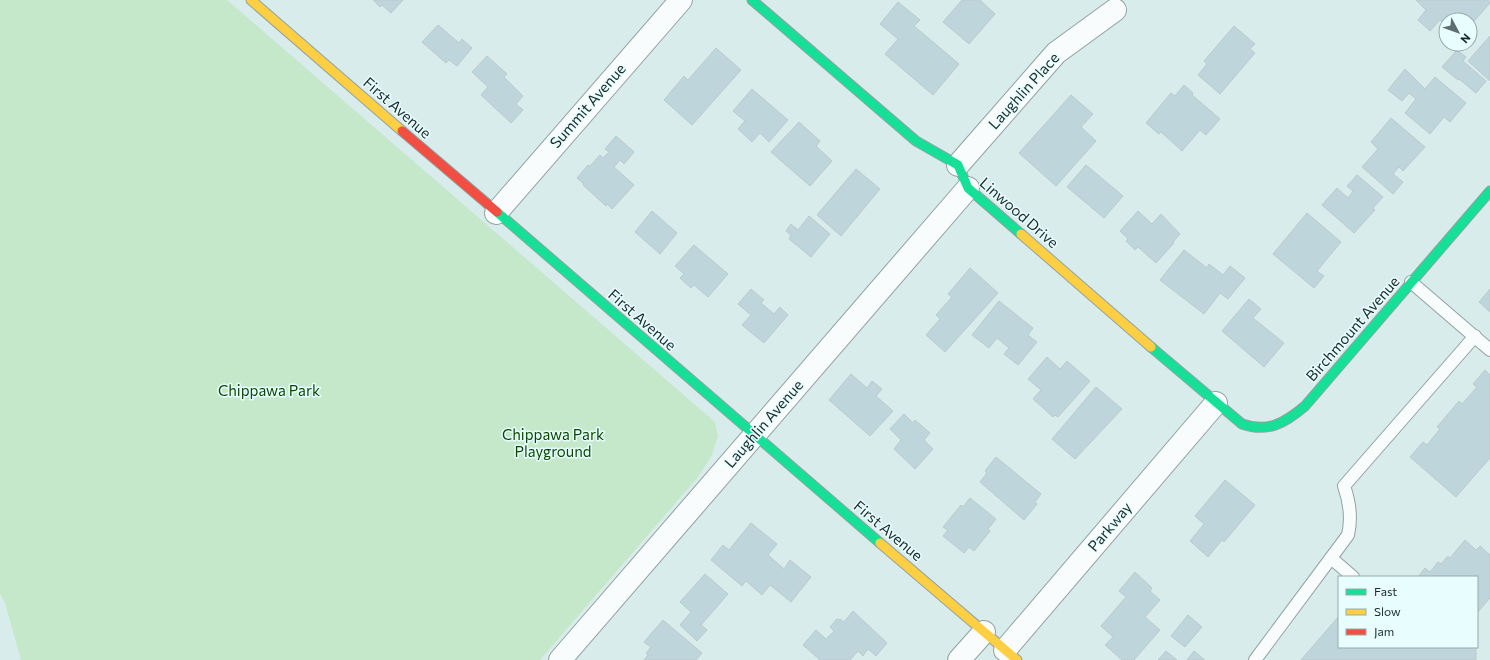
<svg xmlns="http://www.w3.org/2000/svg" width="1490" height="660" font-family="Commissioner,sans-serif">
  <rect width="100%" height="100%" fill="#d8ecec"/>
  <!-- green -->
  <polygon fill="#c5e8cb" points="0,0 227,0 715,422 718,436 712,455 698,477 540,660 21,660 5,603 0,593"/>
  <!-- building -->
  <g fill="#bed6db" stroke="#bbcacc">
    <polygon points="373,0 403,0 391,13 382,5 380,7"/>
    <polygon points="962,0 980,0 995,14 969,44 943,22"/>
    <polygon points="1416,0 1488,0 1490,3 1470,26 1470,20 1446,20 1446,25 1440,20 1430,31 1418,20 1426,10"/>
    <polygon points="898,2 920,20 914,26 959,64 933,95 885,54 898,39 880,24"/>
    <polygon points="438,25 459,43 462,39 472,48 457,66 449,60 446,63 422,42"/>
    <polygon points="1234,26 1255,44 1250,49 1255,53 1220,94 1198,75 1207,64 1204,61"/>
    <polygon points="1490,36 1490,81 1468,61"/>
    <polygon points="716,48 741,70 692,125 664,100 684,76 688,80"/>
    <polygon points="1457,50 1466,57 1463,61 1486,81 1476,93 1459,79 1458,80 1442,67"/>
    <polygon points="487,56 507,74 504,77 523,96 516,104 523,110 511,123 481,95 488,87 472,72"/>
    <polygon points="1405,69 1425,89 1435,77 1466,103 1450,122 1444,117 1430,134 1405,113 1416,99 1409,93 1402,101 1388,90"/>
    <polygon points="1184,85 1193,93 1192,95 1220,119 1206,135 1200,130 1182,151 1161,132 1159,134 1146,123 1171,93 1175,96"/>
    <polygon points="752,89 788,120 769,142 760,133 752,142 738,129 745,121 733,111"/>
    <polygon points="1071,95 1093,114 1081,127 1096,141 1056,186 1019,153"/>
    <polygon points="1391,118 1425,147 1403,171 1399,167 1393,174 1403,182 1393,194 1362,167 1378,149 1371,142"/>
    <polygon points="799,122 820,141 816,146 832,161 810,186 771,152"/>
    <polygon points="616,136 634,152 624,164 620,160 614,167 634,185 612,209 607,204 606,206 583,185 584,184 577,178 588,165 590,166 600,155 603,158 609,152 605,149"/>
    <polygon points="1086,165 1123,196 1104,218 1067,187"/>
    <polygon points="856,169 880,189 841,236 817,215"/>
    <polygon points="1357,175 1383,197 1373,208 1375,210 1354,233 1322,205 1337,188 1348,198 1353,191 1347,186"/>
    <polygon points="652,211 677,233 660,254 635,232"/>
    <polygon points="1138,211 1152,224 1161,214 1180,234 1173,242 1174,243 1156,263 1138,247 1135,250 1126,241 1128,239 1120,231"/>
    <polygon points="1307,213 1341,242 1317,271 1324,276 1314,288 1273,254"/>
    <polygon points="809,216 830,234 811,257 789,239 791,235 786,231 791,224 798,230"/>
    <polygon points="694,245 728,274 708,297 694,285 691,288 680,278 684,274 675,266"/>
    <polygon points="1184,250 1207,268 1209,264 1223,275 1230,266 1245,278 1228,299 1220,293 1204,314 1160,280"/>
    <polygon points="970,268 998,293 945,352 926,335 940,319 936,315 952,297 948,294"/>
    <polygon points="751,289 764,300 761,303 774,314 780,307 788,315 764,343 742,325 751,315 738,304"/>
    <polygon points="1490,289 1490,312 1479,302"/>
    <polygon points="1249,299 1261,309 1253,318 1284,343 1264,367 1222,331"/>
    <polygon points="999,301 1033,328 1028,335 1037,342 1018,365 1004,354 1009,348 997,338 989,348 972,335"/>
    <polygon points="1047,357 1060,369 1067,361 1090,381 1058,417 1055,415 1053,417 1033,399 1041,390 1028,379"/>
    <polygon points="1485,370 1490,375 1490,458 1456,497 1410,457 1423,442 1427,445 1440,429 1437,427 1459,401 1462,404 1477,387 1473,384"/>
    <polygon points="851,374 867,388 872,381 882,389 876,396 893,411 870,436 829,400"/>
    <polygon points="1096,387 1122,409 1075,459 1052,439"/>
    <polygon points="904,414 913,423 915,420 930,433 924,440 933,449 915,469 894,449 901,440 890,429"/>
    <polygon points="996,457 1041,494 1035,502 1037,504 1024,520 980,482 987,473 985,471"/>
    <polygon points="1225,480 1255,505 1224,542 1222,540 1208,557 1190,541 1204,524 1195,516"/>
    <polygon points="970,498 996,519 988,529 990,531 974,551 969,547 964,553 943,536 948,530 943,527 961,505 963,507"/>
    <polygon points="751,523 777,544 768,555 784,569 790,560 811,577 791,602 770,585 762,595 746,581 742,586 711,560 723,545 729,550"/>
    <polygon points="1465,540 1476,550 1480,546 1490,555 1490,598 1477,613 1477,577 1418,577 1425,568 1430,572 1438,562 1441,564 1448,556 1450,558"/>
    <polygon points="1135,572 1152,588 1150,591 1160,600 1145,617 1160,630 1134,660 1122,660 1105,645 1113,637 1101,626 1126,597 1119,591"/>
    <polygon points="705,574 728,594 701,625 707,630 697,641 680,625 691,612 680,602"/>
    <polygon points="853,611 887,643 876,656 868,649 863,656 858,651 850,660 820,660 803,645 816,630 826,639 834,631 830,627 837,619 839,620 840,619 844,622"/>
    <polygon points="1188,615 1202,627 1185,647 1171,636"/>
    <polygon points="1339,616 1339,647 1476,647 1476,660 1301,660"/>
    <polygon points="663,620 702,653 696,660 644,660 648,655 646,653 651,647 644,642"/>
    <polygon points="1166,651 1177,660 1158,660"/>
    <polygon points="1194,651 1205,660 1187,660"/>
  </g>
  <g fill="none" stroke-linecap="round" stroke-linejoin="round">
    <!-- lane casing -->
    <g stroke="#92a1a1" stroke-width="14">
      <g id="lane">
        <polyline points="1411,282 1490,350"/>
        <polyline points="1331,558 1353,577"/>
        <path d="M1255,660L1348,535C1352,518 1350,503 1344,486L1475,336"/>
      </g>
    </g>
    <!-- street casing -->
    <g stroke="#92a1a1" stroke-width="24">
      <g id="street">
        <polyline points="958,165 1056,53 1115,10"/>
        <polyline points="496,213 681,0"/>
        <polyline points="1005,650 1216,403"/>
        <polyline points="560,660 968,188"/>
        <polyline points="959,660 984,632"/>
      </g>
    </g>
    <!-- fast casing -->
    <g stroke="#92a1a1" stroke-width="11">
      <g id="fast">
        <polyline points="752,0 916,141 958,165 968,188 1021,234"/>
        <polyline points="497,212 880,543"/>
        <path d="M1151,347L1242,424C1268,433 1285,423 1305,406L1490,191"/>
      </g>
    </g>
    <!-- slow casing -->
    <g stroke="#92a1a1" stroke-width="11">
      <g id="slow">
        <polyline points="251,0 402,131"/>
        <polyline points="1021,234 1151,347"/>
        <polyline points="880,543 1017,660"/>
      </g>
    </g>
    <!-- jam casing -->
    <g stroke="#92a1a1" stroke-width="11">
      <polyline id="jam" points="402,131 497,212"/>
    </g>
    <!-- lane -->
    <use href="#lane" stroke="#f9fcfc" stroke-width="12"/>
    <!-- street -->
    <use href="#street" stroke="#f9fcfc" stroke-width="22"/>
    <!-- fast -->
    <use href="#fast" stroke="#16e098" stroke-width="9"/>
    <!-- slow -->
    <use href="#slow" stroke="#ffcf43" stroke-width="9"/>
    <!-- jam -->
    <use href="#jam" stroke="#f24e42" stroke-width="9"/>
  </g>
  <g text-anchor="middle" stroke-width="3" stroke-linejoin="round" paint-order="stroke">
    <!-- street labels -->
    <g font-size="15" fill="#1c2a2a" stroke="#e8fefe">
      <text transform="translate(1024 91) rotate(-48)" y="5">Laughlin Place</text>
      <text transform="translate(588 106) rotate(-49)" y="5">Summit Avenue</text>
      <text transform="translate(397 108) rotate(41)" y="5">First Avenue</text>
      <text transform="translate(1019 213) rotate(41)" y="5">Linwood Drive</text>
      <text transform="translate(642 320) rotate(41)" y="5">First Avenue</text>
      <text transform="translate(1353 329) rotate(-49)" y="5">Birchmount Avenue</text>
      <text transform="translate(764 424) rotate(-49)" y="5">Laughlin Avenue</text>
      <text transform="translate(1110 527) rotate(-50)" y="5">Parkway</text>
      <text transform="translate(888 531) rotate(40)" y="5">First Avenue</text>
    </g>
    <!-- park labels -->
    <g font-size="15" fill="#074801" stroke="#e8fefe">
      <text x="269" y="396">Chippawa Park</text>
      <text x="553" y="440">Chippawa Park<tspan x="553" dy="17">Playground</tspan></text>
    </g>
  </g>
  <!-- legend -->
  <rect x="1338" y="576" width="140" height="72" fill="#e8fefe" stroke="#96a9a9"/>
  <rect x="1346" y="589" width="20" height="6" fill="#16e098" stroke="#96a9a9"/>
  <text x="1374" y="596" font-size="12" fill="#1c2a2a">Fast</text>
  <rect x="1346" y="609" width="20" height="6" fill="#ffcf43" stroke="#96a9a9"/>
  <text x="1374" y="616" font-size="12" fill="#1c2a2a">Slow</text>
  <rect x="1346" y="629" width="20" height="6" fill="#f24e42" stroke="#96a9a9"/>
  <text x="1374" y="636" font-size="12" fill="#1c2a2a">Jam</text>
  <!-- north arrow -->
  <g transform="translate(1458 32) rotate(131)"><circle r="19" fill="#e8fefe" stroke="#96a9a9"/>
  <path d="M0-3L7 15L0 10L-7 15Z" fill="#5e6e6e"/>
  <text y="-6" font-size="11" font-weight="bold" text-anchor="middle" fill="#1c2a2a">N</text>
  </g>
</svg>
